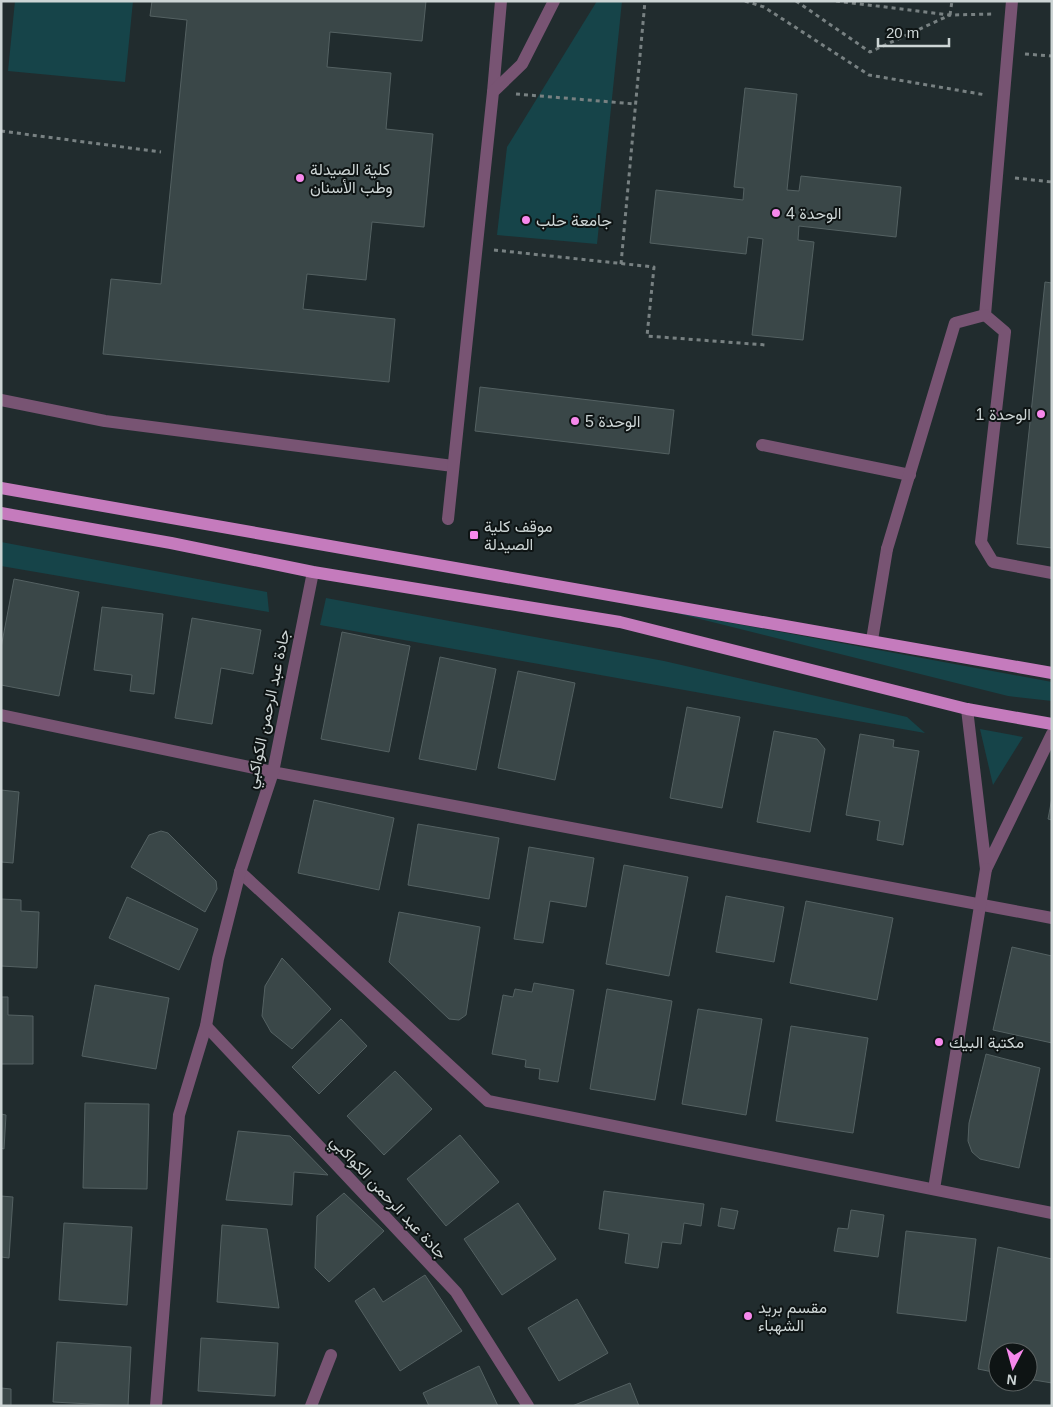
<svg xmlns="http://www.w3.org/2000/svg" width="1053" height="1407" font-family="Arial,Vazirmatn,sans-serif">
  <rect width="100%" height="100%" fill="#212c2e"/>
  <!-- green -->
  <g fill="#164449">
    <polygon points="15,1 133,1 125,82 8,71"/>
    <polygon points="597,1 622,1 597,244 497,235 507,147"/>
    <polygon points="1,542 267,592 269,612 1,566"/>
    <polygon points="326,598 664,661 907,717 925,733 320,625"/>
    <polygon points="672,612 1052,682 1052,701 1008,696"/>
    <polygon points="980,729 1023,737 993,785"/>
  </g>
  <!-- building -->
  <g fill="#3a4748" stroke="#546162">
    <polygon points="152,1 426,1 422,41 330,32 327,67 391,73 386,129 433,134 424,227 372,222 366,280 307,274 303,309 395,319 389,382 103,354 111,279 161,284 187,20 150,16"/>
    <polygon points="745,88 797,94 787,190 799,191 801,176 901,187 896,237 799,226 798,240 814,242 803,340 752,335 763,239 748,237 746,254 650,243 656,190 743,200 744,188 734,187"/>
    <polygon points="1045,282 1052,283 1052,548 1017,544"/>
    <polygon points="480,387 674,410 669,454 475,431"/>
    <polygon points="14,579 79,592 59,696 1,685 1,648"/>
    <polygon points="102,607 163,614 154,694 130,691 132,675 94,670"/>
    <polygon points="192,618 261,630 253,674 221,668 212,724 175,718"/>
    <polygon points="342,632 410,646 389,752 321,739"/>
    <polygon points="440,657 496,669 476,770 419,759"/>
    <polygon points="518,671 575,683 555,780 498,768"/>
    <polygon points="687,707 740,717 722,808 670,798"/>
    <polygon points="774,731 817,739 825,749 810,832 757,822"/>
    <polygon points="860,734 894,740 893,747 919,751 903,845 877,840 880,821 846,815"/>
    <polygon points="1,790 19,792 13,863 1,862"/>
    <polygon points="1052,798 1052,820 1048,819"/>
    <polygon points="314,800 394,818 379,890 298,873"/>
    <polygon points="418,824 499,838 489,899 408,885"/>
    <polygon points="161,831 168,833 216,881 217,889 205,912 131,867 149,835"/>
    <polygon points="529,847 594,858 586,907 550,901 543,943 514,939"/>
    <polygon points="624,865 688,877 669,976 606,964"/>
    <polygon points="726,896 784,907 774,962 716,952"/>
    <polygon points="127,897 198,929 179,970 109,938"/>
    <polygon points="1,899 21,900 21,911 39,912 37,968 1,966"/>
    <polygon points="806,901 893,918 877,1000 790,983"/>
    <polygon points="399,912 480,927 466,1015 459,1020 449,1019 389,962"/>
    <polygon points="1012,947 1052,956 1052,1043 993,1030"/>
    <polygon points="282,958 331,1009 292,1049 271,1032 262,1016 265,986"/>
    <polygon points="534,983 574,990 558,1082 539,1079 540,1069 525,1067 526,1060 492,1054 503,995 513,997 515,989 532,992"/>
    <polygon points="95,985 169,998 156,1069 82,1056"/>
    <polygon points="607,989 672,1001 655,1100 590,1089"/>
    <polygon points="1,997 8,997 8,1015 33,1016 33,1064 1,1064"/>
    <polygon points="698,1009 762,1019 746,1115 682,1104"/>
    <polygon points="341,1019 367,1046 319,1094 292,1067"/>
    <polygon points="791,1026 868,1038 853,1133 776,1121"/>
    <polygon points="986,1054 1040,1068 1019,1168 980,1159 972,1152 968,1141 969,1123"/>
    <polygon points="395,1071 432,1109 384,1155 347,1116"/>
    <polygon points="85,1103 149,1104 147,1189 83,1188"/>
    <polygon points="1,1114 6,1115 4,1149 1,1148"/>
    <polygon points="238,1131 290,1136 328,1175 294,1172 292,1205 226,1200"/>
    <polygon points="460,1135 499,1182 446,1226 407,1179"/>
    <polygon points="604,1191 704,1204 701,1226 684,1223 681,1244 662,1242 658,1268 625,1263 629,1234 599,1229"/>
    <polygon points="344,1193 384,1231 329,1282 315,1268 317,1216"/>
    <polygon points="1,1196 13,1197 9,1258 1,1257"/>
    <polygon points="518,1203 556,1259 502,1295 464,1239"/>
    <polygon points="721,1208 738,1211 734,1229 718,1226"/>
    <polygon points="851,1210 884,1215 878,1257 834,1251 838,1228 848,1229"/>
    <polygon points="64,1223 132,1227 127,1305 59,1300"/>
    <polygon points="222,1225 267,1229 279,1308 217,1302"/>
    <polygon points="906,1231 976,1239 966,1321 897,1313"/>
    <polygon points="998,1247 1052,1259 1052,1383 1028,1379 1028,1352 998,1352 998,1373 978,1369"/>
    <polygon points="425,1275 462,1331 400,1371 355,1301 374,1288 383,1302"/>
    <polygon points="577,1299 608,1353 559,1381 528,1328"/>
    <polygon points="201,1338 278,1343 275,1396 198,1391"/>
    <polygon points="57,1342 131,1347 128,1406 53,1402"/>
    <polygon points="479,1366 498,1406 429,1406 423,1393"/>
    <polygon points="630,1383 639,1406 572,1406"/>
    <polygon points="1,1388 11,1389 11,1406 1,1406"/>
  </g>
  <g fill="none" stroke-linecap="round" stroke-linejoin="round">
    <!-- path -->
    <g stroke="#788182" stroke-width="3" stroke-dasharray="4 4" stroke-linecap="butt">
      <polyline points="745,1 764,7 869,75 986,95"/>
      <polyline points="796,1 870,52 950,15"/>
      <polyline points="836,1 950,15 993,14"/>
      <polyline points="950,15 952,1"/>
      <polyline points="1025,54 1052,56"/>
      <polyline points="516,94 635,104"/>
      <polyline points="1,131 161,152"/>
      <polyline points="1015,178 1052,182"/>
      <polyline points="494,250 654,267 647,336 766,345"/>
      <polyline points="621,264 645,1"/>
    </g>
    <!-- lane -->
    <polyline stroke="#785473" stroke-width="12" points="872,640 887,549"/>
    <!-- street -->
    <g stroke="#785473" stroke-width="12">
      <polyline points="1012,1 985,315 1005,332 981,542 993,562 1052,573"/>
      <polyline points="493,92 501,1"/>
      <polyline points="1,400 105,421 453,466"/>
      <polyline points="762,445 910,475"/>
      <polyline points="448,519 493,92 522,64 554,1"/>
      <polyline points="887,549 955,323 985,315"/>
      <polyline points="967,709 986,869 1052,734"/>
      <polyline points="1,715 273,772 1052,918"/>
      <polyline points="240,872 488,1101 1052,1213"/>
      <polyline points="206,1026 456,1292 528,1406"/>
      <polyline points="934,1189 986,869"/>
      <polyline points="156,1406 179,1115 206,1026 218,959 240,872 273,772 313,572"/>
      <polyline points="311,1406 331,1355"/>
    </g>
    <!-- primary -->
    <g stroke="#c57bbd" stroke-width="12">
      <polyline points="1,488 1052,673"/>
      <polyline points="1,513 171,543 313,572 620,622 967,709 1052,724"/>
    </g>
  </g>
  <!-- markers -->
  <g fill="#f788ec" stroke="#0e1414" stroke-width="2">
    <circle cx="300" cy="178" r="5"/>
    <circle cx="776" cy="213" r="5"/>
    <circle cx="526" cy="220" r="5"/>
    <circle cx="1041" cy="414" r="5"/>
    <circle cx="575" cy="421" r="5"/>
    <rect x="469" y="530" width="10" height="10" rx="2.5"/>
    <circle cx="939" cy="1042" r="5"/>
    <circle cx="748" cy="1316" r="5"/>
  </g>
  <g text-anchor="middle" stroke-width="4" stroke-linejoin="round" paint-order="stroke">
    <!-- poi labels -->
    <g font-size="16" fill="#cdd5d5" stroke="#0e1414" text-anchor="start">
      <text x="310" y="175">كلية الصيدلة<tspan x="310" dy="18">وطب الأسنان</tspan></text>
      <text x="786" y="219">الوحدة 4</text>
      <text x="536" y="226">جامعة حلب</text>
      <text x="1031" y="420" text-anchor="end">الوحدة 1</text>
      <text x="585" y="427">الوحدة 5</text>
      <text x="484" y="532">موقف كلية<tspan x="484" dy="18">الصيدلة</tspan></text>
      <text x="949" y="1048">مكتبة البيك</text>
      <text x="758" y="1313">مقسم بريد<tspan x="758" dy="18">الشهباء</tspan></text>
    </g>
    <!-- street labels -->
    <g font-size="16" fill="#cdd5d5" stroke="#0e1414">
      <text transform="translate(267 709) rotate(-78)" y="6">جادة عبد الرحمن الكواكبي</text>
      <text transform="translate(389 1197) rotate(47)" y="6">جادة عبد الرحمن الكواكبي</text>
    </g>
  </g>
  <!-- border -->
  <rect width="1053" height="1407" fill="none" stroke="#cdd5d5" stroke-width="5"/>
  <!-- north arrow -->
  <g transform="translate(1013 1367) rotate(186)"><circle r="24" fill="#0e1414" stroke="#5a6161"/>
  <path d="M0-4L9 19L0 12L-9 19Z" fill="#f788ec"/>
  <text y="-8" font-size="14" font-weight="bold" text-anchor="middle" fill="#cdd5d5">N</text>
  </g>
  <!-- scale -->
  <path d="M878 38v8h71v-8" fill="none" stroke="#cdd5d5" stroke-width="2.5"/>
  <text x="886" y="38" font-size="15" fill="#cdd5d5" stroke="#0e1414" stroke-width="4" paint-order="stroke">20 m</text>
</svg>
